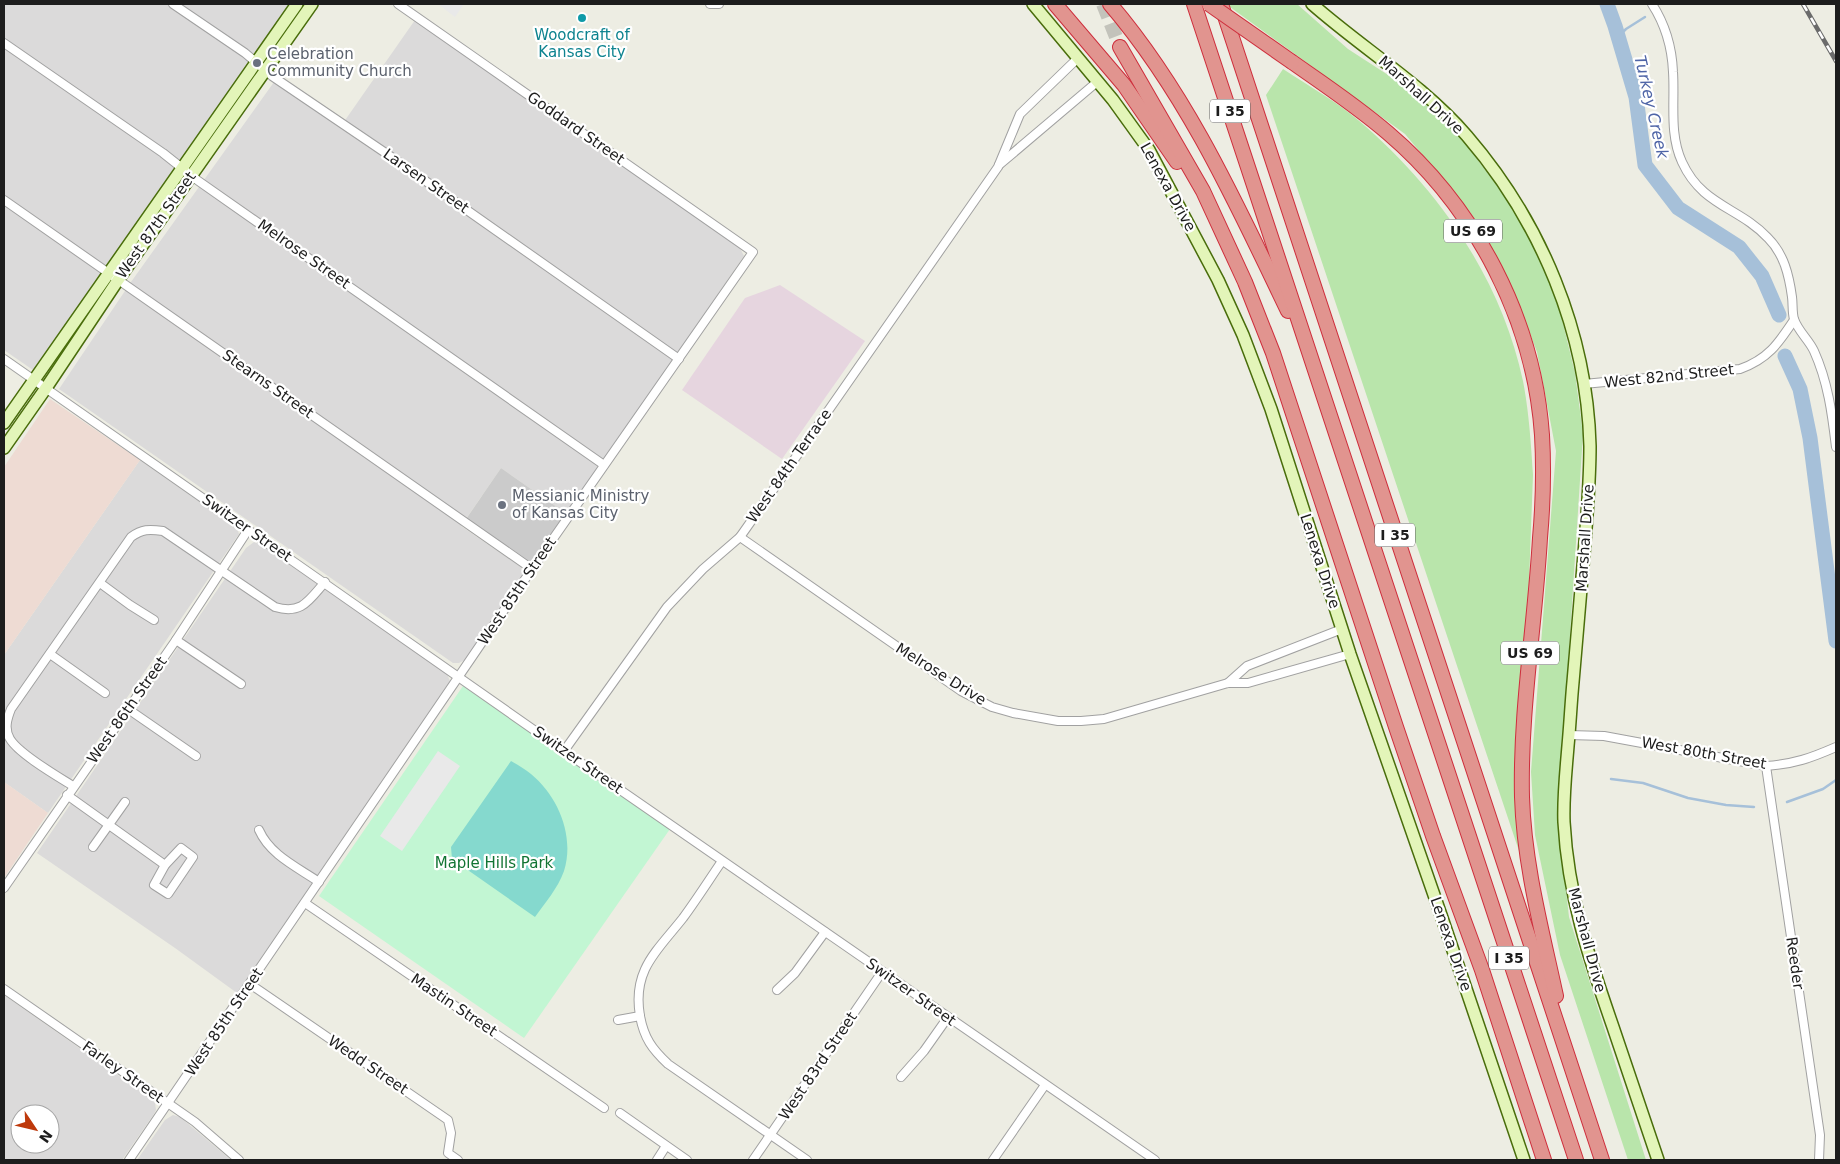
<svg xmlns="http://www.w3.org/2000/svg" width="1840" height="1164" font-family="'DejaVu Sans',sans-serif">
  <rect width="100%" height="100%" fill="#edede3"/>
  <!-- residential -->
  <g fill="#dbdada" fill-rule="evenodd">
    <polygon points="4,4 293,4 36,369 33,370 4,350"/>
    <polygon points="415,20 739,246 744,256 567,514 501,468 461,526 521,567 523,574 465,660 459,663 453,663 59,389 131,282 274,82 341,126"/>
    <polygon points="140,460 237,528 239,534 48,813 4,782 4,655"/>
    <polygon points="254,542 260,544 447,674 450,681 237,993 175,948 37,853 246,548"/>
    <path d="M4,995L152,1099L155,1103L156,1110L154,1114L122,1160H4ZM20,1114H50V1144H20Z"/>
    <polygon points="173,1115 180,1117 231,1160 137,1160 165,1120"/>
  </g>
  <!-- commercial -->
  <g fill="#eedbd3">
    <polygon points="50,399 140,460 4,655 4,467"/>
    <polygon points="4,782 48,813 4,878"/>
  </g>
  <!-- industrial -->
  <polygon fill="#e6d5df" points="780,285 865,341 782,459 682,390 745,298"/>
  <!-- religious -->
  <polygon fill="#cbcbcb" points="501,468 567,514 532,562 525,561 466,519"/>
  <!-- grass -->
  <g fill="#b9e5ab">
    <polygon points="1229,4 1297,4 1348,49 1402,84 1458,134 1514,208 1544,268 1561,315 1575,373 1583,434 1558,820 1569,917 1646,1160 1628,1160 1560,955 1535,835 1531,772 1556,451 1537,352 1511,285 1470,212 1405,134 1230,7"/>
    <path d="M1283,69C1307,85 1336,101 1358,120C1438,188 1501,278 1523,381C1529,412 1531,444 1533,475L1519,851L1266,95Z"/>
  </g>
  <!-- park -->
  <polygon fill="#c2f6d3" points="463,686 670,829 524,1038 319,896"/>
  <!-- pitch -->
  <path fill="#85d9ce" d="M511,761C518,765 525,769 531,774C558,796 575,836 564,871C558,888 545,903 535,917L452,859L451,847Z"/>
  <!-- parking -->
  <g fill="#e9e9e9">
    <polygon points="438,4 464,4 455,17"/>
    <polygon points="438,751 460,766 402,851 380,836"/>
  </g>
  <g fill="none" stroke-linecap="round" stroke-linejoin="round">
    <!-- stream -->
    <g stroke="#a6c0d9" stroke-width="2.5">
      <polyline points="1618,37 1626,29 1645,17"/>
      <polyline points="1611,779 1643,783 1688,798 1726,805 1754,807"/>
      <polyline points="1787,802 1823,789 1836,780"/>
    </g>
    <!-- river -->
    <g stroke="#a6c0d9" stroke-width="15">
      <polyline points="1607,4 1615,26 1636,97 1645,165 1678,208 1739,247 1762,276 1779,315"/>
      <polyline points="1785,356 1800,389 1810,438 1836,641"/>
    </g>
    <!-- highway-tunnel -->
    <polyline stroke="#c3c3bb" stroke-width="14" stroke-dasharray="14 7" stroke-linecap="butt" points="1103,4 1120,47"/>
    <!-- street casing -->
    <g stroke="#a1a1a1" stroke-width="10">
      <g id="street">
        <polyline points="173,4 245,53 272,76 390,156 679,359"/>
        <polyline points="710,4 719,4"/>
        <path d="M1652,4C1665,24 1672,48 1673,72C1675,102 1669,134 1682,162C1702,206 1739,207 1768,238C1784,254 1789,275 1792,297C1793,304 1792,312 1794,319C1798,331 1809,340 1814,351C1828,382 1832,413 1836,447"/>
        <polyline points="4,43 163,153 197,180 604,465"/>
        <polyline points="999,165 1097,82"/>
        <polyline points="4,200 532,569"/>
        <polyline points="4,359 564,751 1155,1160"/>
        <path d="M1584,384L1740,369C1768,359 1778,344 1794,320"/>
        <polyline points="740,537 961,691 992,707 1013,713 1058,721 1081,721 1104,719 1228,683 1248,683 1350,654"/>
        <polyline points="100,583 130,605 154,620"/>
        <polyline points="176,640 241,684"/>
        <polyline points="50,654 105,693"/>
        <polyline points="1228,683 1247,666 1342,629"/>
        <polyline points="128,709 196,756"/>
        <path d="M1569,735L1604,736L1766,766C1794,764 1811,758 1836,747"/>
        <polyline points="564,751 667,607 703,569 740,537 759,510 998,167 1020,114 1078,58"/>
        <polyline points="1766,766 1820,1135 1819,1160"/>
        <path d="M73,786C57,776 19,754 10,739C4,729 7,719 11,709L131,537C142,529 149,529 163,531L275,607C302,615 309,600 325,582"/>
        <polyline points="67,795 165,865"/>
        <path d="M259,830C270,855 297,867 319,882"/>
        <polyline points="93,847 125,802"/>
        <polygon points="181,848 193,857 168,894 154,885 165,865"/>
        <path d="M722,861C709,880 697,899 683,918C657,951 632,970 640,1016C644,1038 652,1049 668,1064L807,1160"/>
        <polyline points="4,888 176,640 248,530"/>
        <polyline points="305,903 604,1108"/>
        <polyline points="250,984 448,1120 451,1133 448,1153 458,1160"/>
        <polyline points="4,989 195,1122 239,1160"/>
        <polyline points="777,990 795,973 825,932"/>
        <polyline points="618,1020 640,1016"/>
        <polyline points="901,1077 924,1051 948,1017"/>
        <polyline points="620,1113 687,1160"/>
        <polyline points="129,1160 532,569 753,252 398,4"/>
        <polyline points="657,1160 666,1146"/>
        <polyline points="753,1160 882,972"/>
        <polyline points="993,1160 1045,1085"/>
      </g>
    </g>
    <!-- secondary casing -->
    <g stroke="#496d0b" stroke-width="14">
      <g id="secondary">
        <polyline points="1033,4 1113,100 1149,150 1218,280 1243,335 1271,409 1350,654 1441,915 1524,1160"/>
        <path d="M1312,4C1363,49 1422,84 1467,136C1541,222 1587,332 1590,446C1590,482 1587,518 1584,554C1580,597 1577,639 1573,682C1571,703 1570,725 1568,746C1566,771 1563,797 1564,822C1568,896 1589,958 1613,1027C1628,1071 1643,1116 1658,1160"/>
        <polyline points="4,423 297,4"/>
        <polyline points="4,448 46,388 118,280 312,4"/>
      </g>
    </g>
    <!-- highway casing -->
    <g stroke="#ce2e3c" stroke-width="16">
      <g id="highway">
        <polyline points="1055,4 1124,85 1177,162"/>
        <path d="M1110,4C1187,94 1237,205 1288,311"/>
        <polyline points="1194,4 1576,1160"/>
        <polyline points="1221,4 1602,1160"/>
        <polyline points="1120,47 1203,191 1245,282 1273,353 1396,727 1433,836 1482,970 1544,1160"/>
        <path d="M1292,62C1325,85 1358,107 1388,133C1476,208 1534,320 1542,435C1544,469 1543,504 1540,538C1535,625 1520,711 1522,797C1524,864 1542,931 1556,996"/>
      </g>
    </g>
    <!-- street -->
    <use href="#street" stroke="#fff" stroke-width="8"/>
    <!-- secondary -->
    <use href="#secondary" stroke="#e3f5b9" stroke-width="11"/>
    <!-- highway -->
    <use href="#highway" stroke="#e1948f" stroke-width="14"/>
    <!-- rail casing -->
    <g stroke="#6b6b6b" stroke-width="4.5">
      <polyline id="rail" points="1803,4 1836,61"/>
    </g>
    <!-- rail -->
    <use href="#rail" stroke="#fff" stroke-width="2.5" stroke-dasharray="8" stroke-linecap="butt"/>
    <!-- highway-bridge casing -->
    <g stroke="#ce2e3c" stroke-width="16" stroke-linecap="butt">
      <polyline id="highway-bridge" points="1209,4 1292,62"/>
    </g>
    <!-- highway-bridge -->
    <use href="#highway-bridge" stroke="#e1948f" stroke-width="14"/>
  </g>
  <!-- markers -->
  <circle fill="#0f9aa8" stroke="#fff" stroke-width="2" cx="582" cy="18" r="5"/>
  <g fill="#6b7280" stroke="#fff" stroke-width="2">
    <circle cx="257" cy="63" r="5"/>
    <circle cx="502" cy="505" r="5"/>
  </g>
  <g text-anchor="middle" stroke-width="4.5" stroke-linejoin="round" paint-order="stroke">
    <!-- shield labels -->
    <g fill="#fff" stroke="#616161" stroke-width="1">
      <rect x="1210" y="99.5" width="40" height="23" rx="4"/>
      <rect x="1444" y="219.5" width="58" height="23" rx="4"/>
      <rect x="1375" y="523.5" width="40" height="23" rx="4"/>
      <rect x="1501" y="641.5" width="58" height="23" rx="4"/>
      <rect x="1489" y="946.5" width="40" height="23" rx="4"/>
    </g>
    <g font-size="14" font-weight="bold" fill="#1d1d1d">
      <text x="1230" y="116">I 35</text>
      <text x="1473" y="236">US 69</text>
      <text x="1395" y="540">I 35</text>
      <text x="1530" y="658">US 69</text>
      <text x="1509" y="963">I 35</text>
    </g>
    <!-- culture labels -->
    <g font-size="15" fill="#0d838f" stroke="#fff">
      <text x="582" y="40">Woodcraft of<tspan x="582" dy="17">Kansas City</tspan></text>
    </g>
    <!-- worship labels -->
    <g font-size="15" fill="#5b616d" stroke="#fff" text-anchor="start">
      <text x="267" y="59">Celebration<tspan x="267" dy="17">Community Church</tspan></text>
      <text x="512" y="501">Messianic Ministry<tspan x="512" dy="17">of Kansas City</tspan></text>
    </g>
    <!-- street labels -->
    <g font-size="15" fill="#1d1d1d" stroke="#fff">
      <text transform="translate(1421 95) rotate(42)" y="5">Marshall Drive</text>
      <text transform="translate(576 128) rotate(35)" y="5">Goddard Street</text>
      <text transform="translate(426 181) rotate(35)" y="5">Larsen Street</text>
      <text transform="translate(1168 187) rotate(61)" y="5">Lenexa Drive</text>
      <text transform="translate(156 225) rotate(-55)" y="5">West 87th Street</text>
      <text transform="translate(304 254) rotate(35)" y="5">Melrose Street</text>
      <text transform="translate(1669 376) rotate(-6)" y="5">West 82nd Street</text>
      <text transform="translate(268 384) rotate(35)" y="5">Stearns Street</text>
      <text transform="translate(789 466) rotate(-55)" y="5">West 84th Terrace</text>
      <text transform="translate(247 528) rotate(35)" y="5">Switzer Street</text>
      <text transform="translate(1585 538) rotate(-86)" y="5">Marshall Drive</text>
      <text transform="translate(1320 561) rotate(72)" y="5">Lenexa Drive</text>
      <text transform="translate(517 591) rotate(-56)" y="5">West 85th Street</text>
      <text transform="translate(941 674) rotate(32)" y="5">Melrose Drive</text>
      <text transform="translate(127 710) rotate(-55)" y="5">West 86th Street</text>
      <text transform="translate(1704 753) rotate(10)" y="5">West 80th Street</text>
      <text transform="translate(578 760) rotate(35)" y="5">Switzer Street</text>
      <text transform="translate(1587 940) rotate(75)" y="5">Marshall Drive</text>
      <text transform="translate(1451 944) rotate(71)" y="5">Lenexa Drive</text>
      <text transform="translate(1795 963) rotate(82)" y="5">Reeder</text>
      <text transform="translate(911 992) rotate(35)" y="5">Switzer Street</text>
      <text transform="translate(454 1005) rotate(34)" y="5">Mastin Street</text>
      <text transform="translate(224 1022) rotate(-56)" y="5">West 85th Street</text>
      <text transform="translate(368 1065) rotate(34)" y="5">Wedd Street</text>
      <text transform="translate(818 1066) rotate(-56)" y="5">West 83rd Street</text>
      <text transform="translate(123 1072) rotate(35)" y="5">Farley Street</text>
    </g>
    <!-- park labels -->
    <g font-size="15" fill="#117433" stroke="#fff">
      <text x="494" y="868">Maple Hills Park</text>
    </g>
    <!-- water labels -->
    <g font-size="16" font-style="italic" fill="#4f65a7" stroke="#fff">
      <text transform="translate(1652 107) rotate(77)" y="6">Turkey Creek</text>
    </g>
  </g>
  <!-- border -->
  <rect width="1840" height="1164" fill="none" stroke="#1d1d1d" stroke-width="10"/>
  <!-- north arrow -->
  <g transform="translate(35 1129) rotate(125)"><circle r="24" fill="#ffffff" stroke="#a5a5a5"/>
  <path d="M0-4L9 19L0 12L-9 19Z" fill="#be390b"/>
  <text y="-8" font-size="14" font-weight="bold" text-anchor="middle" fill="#1d1d1d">N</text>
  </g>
</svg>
